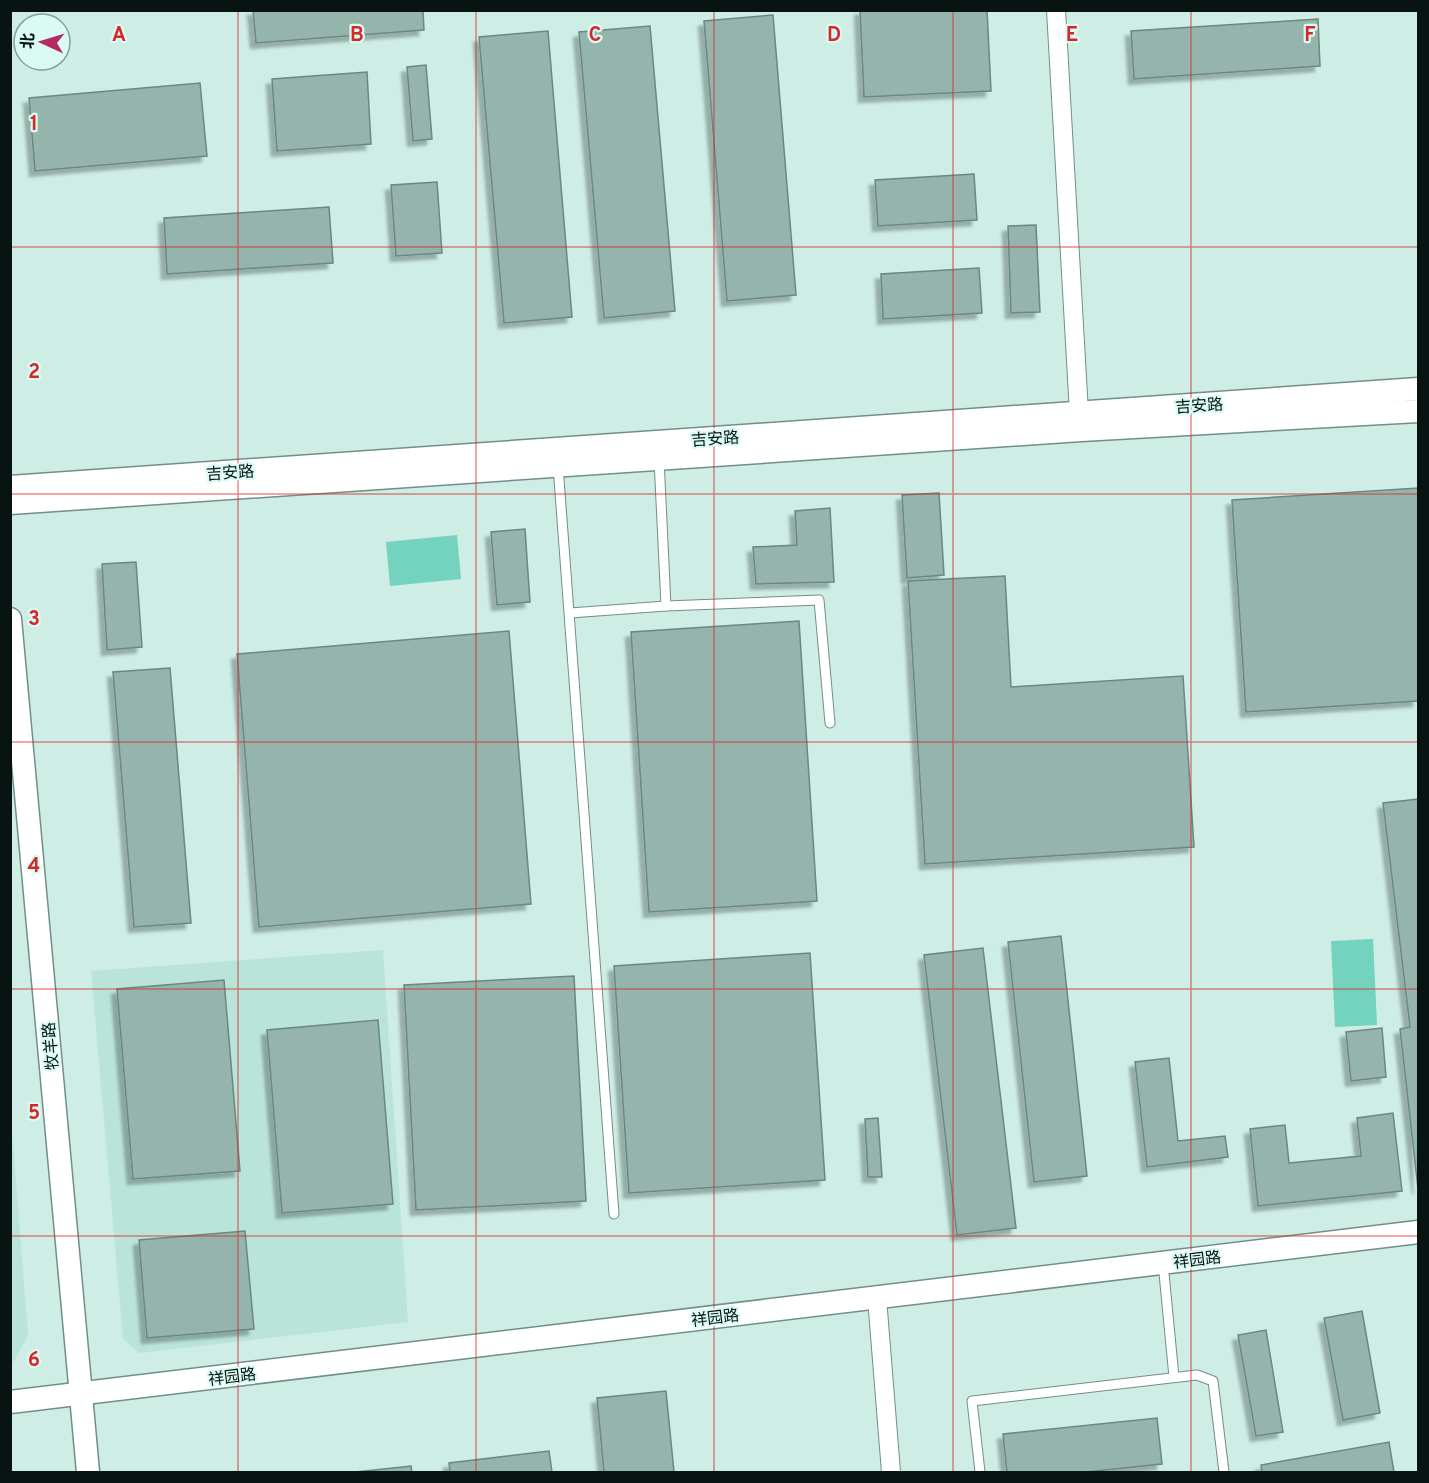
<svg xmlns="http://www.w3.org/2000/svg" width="1429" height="1483" font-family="Overpass,'Noto Sans SC',sans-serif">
  <defs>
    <filter id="shadow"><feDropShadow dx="-5.5" dy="5.5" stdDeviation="1.5" flood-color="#0004"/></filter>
  </defs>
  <rect width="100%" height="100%" fill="#cdede5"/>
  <!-- built -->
  <g fill="#bae4da">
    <polygon points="383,950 408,1322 140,1353 123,1339 91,971"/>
    <polygon points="11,1119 28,1335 15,1360 11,1363"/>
  </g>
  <!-- green -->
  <g fill="#73d3bf">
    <polygon points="457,535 461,579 390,586 386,542"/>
    <polygon points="1373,939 1377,1025 1335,1027 1331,941"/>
  </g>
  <!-- building -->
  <g fill="#95b4ac" stroke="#6a8881" stroke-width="1.5" filter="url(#shadow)">
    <polygon points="253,10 423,10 424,30 256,43"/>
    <polygon points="860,10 987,10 991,91 864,97"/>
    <polygon points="773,15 796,295 727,301 704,21"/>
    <polygon points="1318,19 1320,66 1134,79 1131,31"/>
    <polygon points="650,26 675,311 604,318 579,32"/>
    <polygon points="548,31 572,317 504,323 479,37"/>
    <polygon points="426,65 432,139 413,141 407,67"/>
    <polygon points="367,72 371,144 277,151 272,79"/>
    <polygon points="200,83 207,156 35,171 29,98"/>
    <polygon points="974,174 977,220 878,226 875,180"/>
    <polygon points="437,182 442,253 396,256 391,185"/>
    <polygon points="329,207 333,263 167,274 164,218"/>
    <polygon points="1036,225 1040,312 1011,313 1008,226"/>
    <polygon points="979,268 982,313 883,319 881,274"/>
    <polygon points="1418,488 1418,701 1246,712 1232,500"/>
    <polygon points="939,493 944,575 907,578 902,495"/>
    <polygon points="830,508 834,582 756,584 753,547 797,545 795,511"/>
    <polygon points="525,529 530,602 497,605 491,532"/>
    <polygon points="136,562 142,647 107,650 102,564"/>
    <polygon points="1005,576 1011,687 1183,676 1194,847 925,864 908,581"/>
    <polygon points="799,621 817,901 649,912 631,632"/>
    <polygon points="509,631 531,904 259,927 237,654"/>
    <polygon points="170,668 191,923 134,927 113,672"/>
    <polygon points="1418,799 1418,1189 1400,1029 1410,1027 1383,803"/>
    <polygon points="1061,936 1087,1176 1034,1182 1008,942"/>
    <polygon points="983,948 1016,1228 957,1235 924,955"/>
    <polygon points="810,953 825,1180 629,1193 614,966"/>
    <polygon points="574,976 586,1201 416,1210 404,985"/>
    <polygon points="224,980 240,1171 133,1179 117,989"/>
    <polygon points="378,1020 393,1204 282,1213 267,1030"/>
    <polygon points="1382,1028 1386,1077 1351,1081 1346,1032"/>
    <polygon points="1169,1058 1178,1141 1225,1136 1228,1157 1147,1167 1135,1062"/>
    <polygon points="1393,1113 1402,1191 1258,1206 1250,1129 1285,1125 1289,1163 1361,1156 1357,1118"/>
    <polygon points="878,1118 882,1177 868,1177 865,1119"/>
    <polygon points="245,1231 254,1329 147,1338 139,1240"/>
    <polygon points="1362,1311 1380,1413 1343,1420 1324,1318"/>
    <polygon points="1266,1330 1283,1432 1256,1436 1238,1335"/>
    <polygon points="666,1391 674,1472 604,1472 597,1398"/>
    <polygon points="1157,1418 1162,1464 1086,1472 1007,1472 1003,1434"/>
    <polygon points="1389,1442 1394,1472 1262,1472 1261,1465"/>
    <polygon points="549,1451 552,1472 450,1472 449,1463"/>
    <polygon points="411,1466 412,1472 355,1472"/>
  </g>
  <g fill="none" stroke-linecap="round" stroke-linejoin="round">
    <!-- service casing -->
    <g stroke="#718f88" stroke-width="11">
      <g id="service">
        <polyline points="659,459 666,606"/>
        <polyline points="558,466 614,1214"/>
        <polyline points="570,613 666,606 819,600 830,723"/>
        <polyline points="1163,1263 1174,1377"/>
        <polyline points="980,1472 972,1401 1197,1375 1213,1381 1224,1472"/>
      </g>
    </g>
    <!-- minor casing -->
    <g stroke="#718f88" stroke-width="20">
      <g id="minor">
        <polyline points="1056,10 1079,413"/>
        <polyline points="877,1298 891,1472"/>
      </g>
    </g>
    <!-- tertiary casing -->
    <g stroke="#718f88" stroke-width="25">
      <g id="tertiary">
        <polyline points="10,487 1418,389"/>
        <polyline points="10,503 1081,430 1418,411"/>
        <polyline points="10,619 88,1472"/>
        <polyline points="10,1402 1418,1232"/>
      </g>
    </g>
    <!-- service -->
    <use href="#service" stroke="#fff" stroke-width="9"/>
    <!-- minor -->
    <use href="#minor" stroke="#fff" stroke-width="18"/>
    <!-- tertiary -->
    <use href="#tertiary" stroke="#fff" stroke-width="22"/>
  </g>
  <!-- grid -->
  <path fill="none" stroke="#d62828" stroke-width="1.5" stroke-opacity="0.55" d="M238,10V1472M476,10V1472M714,10V1472M953,10V1472M1191,10V1472M10,247H1418M10,494H1418M10,742H1418M10,989H1418M10,1236H1418"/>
  <g text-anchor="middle" stroke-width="4.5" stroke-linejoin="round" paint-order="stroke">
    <!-- street labels -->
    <g font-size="16" fill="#081412" stroke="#dafbf3">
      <text transform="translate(1199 405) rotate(-4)" y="6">吉安路</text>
      <text transform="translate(715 438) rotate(-4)" y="6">吉安路</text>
      <text transform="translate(230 472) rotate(-4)" y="6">吉安路</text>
      <text transform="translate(50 1046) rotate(-95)" y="6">牧羊路</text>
      <text transform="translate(1197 1259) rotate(-7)" y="6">祥园路</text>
      <text transform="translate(715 1317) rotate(-7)" y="6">祥园路</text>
      <text transform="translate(232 1376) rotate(-7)" y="6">祥园路</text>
    </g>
  </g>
  <g font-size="20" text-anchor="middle" font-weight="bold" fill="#d62828" stroke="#dafbf3" stroke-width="4.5" stroke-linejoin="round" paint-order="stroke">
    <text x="119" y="41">A</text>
    <text x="357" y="41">B</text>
    <text x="595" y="41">C</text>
    <text x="834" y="41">D</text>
    <text x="1072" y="41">E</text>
    <text x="1310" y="41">F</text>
    <text x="34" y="130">1</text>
    <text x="34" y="378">2</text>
    <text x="34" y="625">3</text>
    <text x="34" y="872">4</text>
    <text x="34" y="1119">5</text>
    <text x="34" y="1366">6</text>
  </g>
  <!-- border -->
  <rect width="1429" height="1483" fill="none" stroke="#081412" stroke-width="24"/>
  <!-- north arrow -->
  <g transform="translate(42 42) rotate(274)"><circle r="28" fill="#dafbf3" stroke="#869f99" stroke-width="1.5"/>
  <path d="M0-4.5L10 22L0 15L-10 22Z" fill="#b42a67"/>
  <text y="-9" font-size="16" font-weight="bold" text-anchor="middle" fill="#081412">北</text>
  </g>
</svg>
